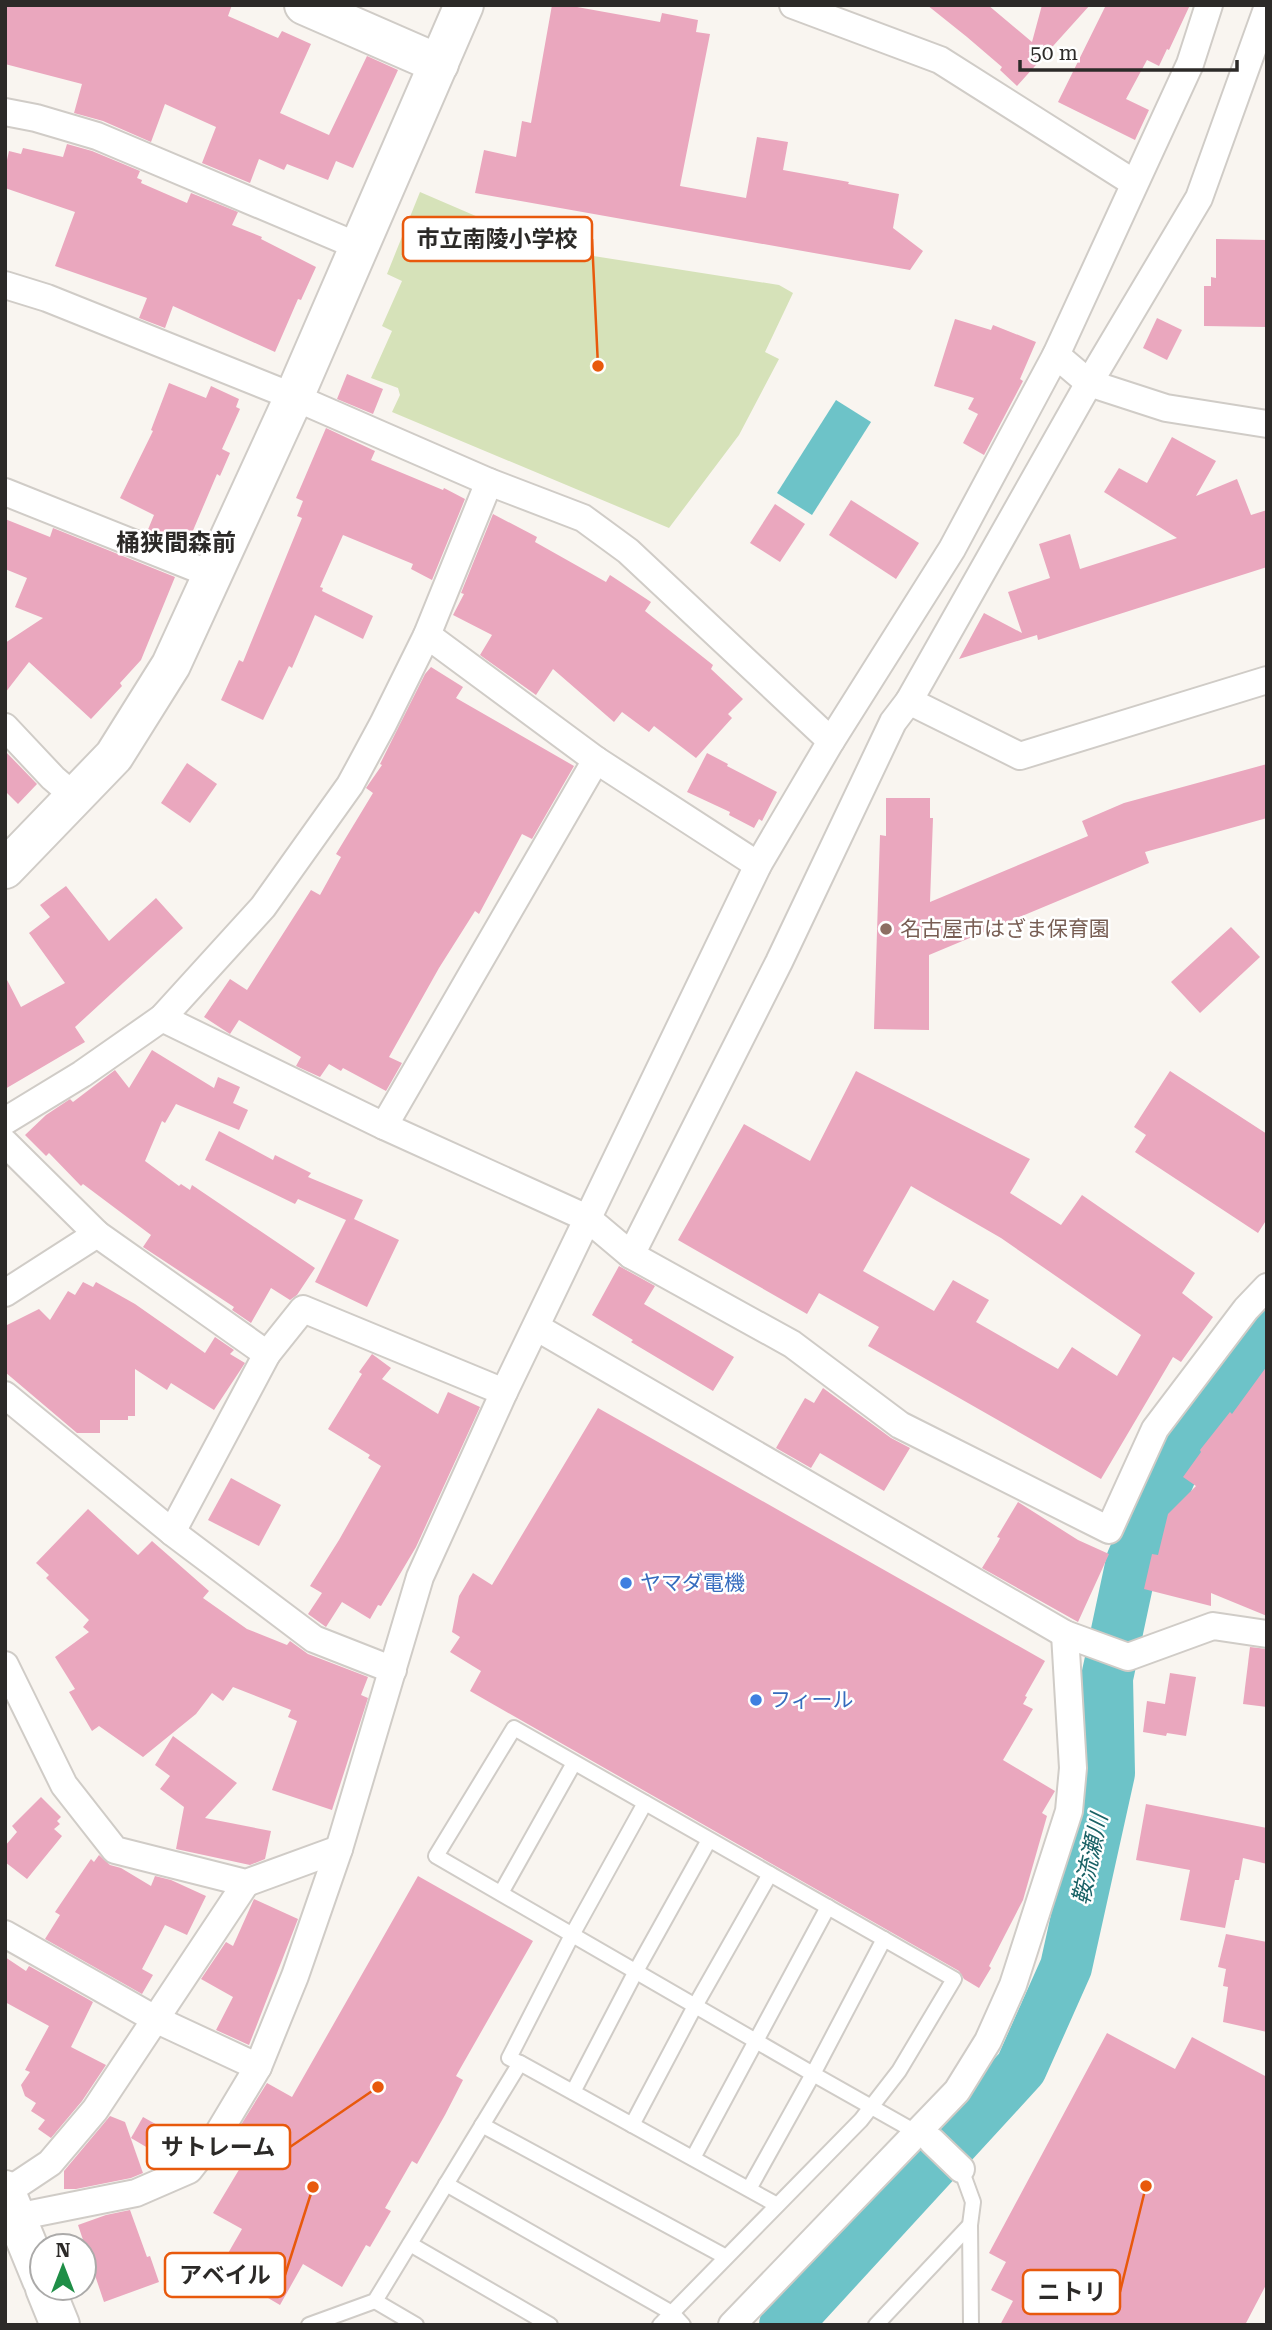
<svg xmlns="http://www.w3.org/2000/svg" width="1272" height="2330" font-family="'Roboto Serif','Noto Sans JP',serif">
  <rect width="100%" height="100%" fill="#f9f5f0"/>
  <!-- green -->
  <polygon fill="#d6e2b9" points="420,192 555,250 779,285 793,293 765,352 779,359 739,435 669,528 392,412 400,395 398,388 371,378 392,331 382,326 402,281 387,274"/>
  <!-- water -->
  <polygon fill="#6dc3c8" points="836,400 871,422 812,515 777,493"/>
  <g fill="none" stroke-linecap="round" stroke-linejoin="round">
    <!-- river -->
    <polyline stroke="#6dc3c8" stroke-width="52" points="785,2325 1021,2068 1066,1967 1109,1773 1107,1678 1132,1561 1192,1425 1267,1334"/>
  </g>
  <!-- building -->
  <g fill="#eaa7be" fill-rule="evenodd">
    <polygon points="5,5 232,5 228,16 278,38 282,31 311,44 280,113 329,135 367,56 398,70 353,168 336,161 328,180 287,164 284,170 259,159 250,183 202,163 216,127 165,104 151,142 103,121 74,113 82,84 5,64"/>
    <polygon points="552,5 566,5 660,22 662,13 698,20 696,32 710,34 680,186 746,198 757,137 788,142 783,170 849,182 848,184 899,194 893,228 923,251 910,270 475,193 484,150 516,157 522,121 531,123"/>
    <polygon points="927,5 988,5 1032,42 1042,5 1090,5 1017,86 1000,70 1002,67 967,37"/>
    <polygon points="1106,5 1190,5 1169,50 1167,49 1159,66 1147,60 1126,99 1149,110 1135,140 1058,102"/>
    <polygon points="67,144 92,151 140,171 137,178 142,180 141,183 187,203 191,193 238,212 232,225 262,237 261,239 316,267 301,300 298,299 275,352 173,306 165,328 139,318 147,298 55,266 75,212 5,188 5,169 9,151 21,154 23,148 63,157"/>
    <polygon points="1216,239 1267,240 1267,327 1204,326 1204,286 1211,286 1211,277 1216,278"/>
    <polygon points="1157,318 1182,330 1167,360 1143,348"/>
    <polygon points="955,319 991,330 993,325 1036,342 1020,379 1023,381 984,455 963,443 978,414 968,409 974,398 934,386"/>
    <polygon points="347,374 383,389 373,414 337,399"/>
    <polygon points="169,383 206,398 211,386 239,399 236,407 240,409 222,449 230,453 220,476 217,474 186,547 147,532 154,515 120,498 153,431 151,430"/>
    <polygon points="326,428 375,451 371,460 443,490 444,488 465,499 432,580 411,569 413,564 343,535 320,587 323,588 322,591 373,616 363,639 315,615 292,668 289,666 263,720 221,700 239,660 243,662 302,518 297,516 303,501 296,498"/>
    <polygon points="1172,437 1216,461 1196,496 1237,479 1251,515 1267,510 1267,567 1038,640 1037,635 959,659 984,613 1022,633 1008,592 1050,578 1039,544 1070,534 1080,569 1177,538 1104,492 1119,468 1147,483"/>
    <polygon points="851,500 919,543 896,579 829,535"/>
    <polygon points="775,504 805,524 780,562 750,543"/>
    <polygon points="493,514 537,537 535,542 606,582 610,575 651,602 645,611 713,665 711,669 743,699 728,714 732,718 696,758 654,726 649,732 622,712 614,722 553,669 536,695 480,655 492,635 453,615 464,594 461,593"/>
    <polygon points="5,519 50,537 53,528 175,577 141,660 120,683 122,686 91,719 29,662 5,693 5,643 43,618 15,607 27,578 5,569"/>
    <polygon points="431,667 463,687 456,698 574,766 532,839 522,834 479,914 475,911 439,968 389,1057 402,1063 386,1091 343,1068 341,1071 329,1064 320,1077 296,1066 301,1057 239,1020 230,1034 204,1017 230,979 247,990 311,890 320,895 341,857 336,854 373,793 366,788 382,765 380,764 425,674"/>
    <polygon points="5,751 37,784 18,804 5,791"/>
    <polygon points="707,753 728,764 727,766 777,792 762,821 759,819 754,828 729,815 730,812 687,792"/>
    <polygon points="187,763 217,784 190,823 161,803"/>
    <polygon points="1267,764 1267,818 1145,852 1149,863 929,955 929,1030 874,1029 880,835 886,836 886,798 930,798 930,818 933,818 930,902 1088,836 1082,821 1124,803"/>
    <polygon points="66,886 109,941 156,898 183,928 75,1027 85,1042 5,1089 5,976 21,1007 65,983 29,933 50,917 40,905"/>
    <polygon points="1231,927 1260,957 1200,1013 1171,982"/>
    <polygon points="152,1050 214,1088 218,1077 240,1087 233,1103 248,1110 239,1130 176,1104 165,1123 162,1121 145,1161 179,1186 181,1184 190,1190 192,1185 315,1268 297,1295 290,1300 271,1288 251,1323 232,1310 234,1307 143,1247 151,1235 83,1184 81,1186 49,1153 46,1156 25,1135 46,1115 70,1099 73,1102 115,1070 129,1088"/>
    <path d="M856,1071L1030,1159L1010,1193L1061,1225L1082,1195L1195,1273L1182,1293L1213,1317L1181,1362L1173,1357L1101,1479L868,1346L879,1327L819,1293L807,1314L678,1240L744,1124L810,1161ZM911,1186L1001,1238L1141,1335L1117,1376L1072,1347L1058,1369L976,1322L989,1300L953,1280L934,1311L863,1271Z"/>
    <polygon points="1170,1071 1267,1134 1267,1219 1258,1233 1135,1152 1146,1135 1134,1127"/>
    <polygon points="219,1131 273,1160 275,1155 311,1173 308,1177 363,1200 354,1219 399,1240 367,1307 315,1282 346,1220 298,1199 295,1204 205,1160"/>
    <polygon points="619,1266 655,1286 644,1304 734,1357 713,1391 631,1342 633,1340 592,1315"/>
    <polygon points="83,1282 93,1287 96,1282 135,1304 205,1353 215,1337 234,1350 230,1354 245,1363 214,1410 171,1383 167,1390 135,1369 135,1416 128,1416 128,1420 100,1420 100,1433 77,1433 5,1372 5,1326 39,1309 50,1320 68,1291 75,1295"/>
    <polygon points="372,1354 391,1368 382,1379 438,1414 448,1392 480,1407 416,1547 381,1606 378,1605 370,1619 342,1602 326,1627 308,1614 322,1593 310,1586 339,1540 381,1466 368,1458 370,1455 328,1429 362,1374 359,1372"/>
    <polygon points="1267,1366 1267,1616 1211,1593 1211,1606 1144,1589 1152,1554 1158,1555 1168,1514 1196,1486 1183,1477 1201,1452 1200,1450 1230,1412 1232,1414"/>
    <polygon points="823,1388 891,1438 910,1448 884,1491 820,1453 811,1468 776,1448 805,1398 814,1403"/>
    <polygon points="598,1408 1045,1661 1025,1696 1027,1697 1023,1704 1033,1709 1003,1760 1055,1791 1042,1813 1047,1816 1023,1900 989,1966 991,1968 979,1988 964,1979 959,1971 470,1691 481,1671 450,1652 460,1637 452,1632 459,1596 473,1573 492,1585"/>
    <polygon points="231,1478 281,1505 259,1546 208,1520"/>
    <polygon points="1018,1502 1078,1540 1109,1554 1078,1622 982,1568 998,1542 1000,1538 997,1537"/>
    <polygon points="88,1509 138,1555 152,1541 209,1591 203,1598 247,1629 287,1645 290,1641 308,1654 368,1677 361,1695 368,1698 332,1810 272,1790 297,1721 288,1717 291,1710 233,1687 223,1701 212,1693 196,1714 143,1757 99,1726 92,1731 69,1692 75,1689 55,1657 89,1632 83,1627 89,1620 46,1578 49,1575 36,1563"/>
    <polygon points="1250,1647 1267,1649 1267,1707 1243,1704"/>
    <polygon points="1170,1673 1196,1677 1186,1736 1167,1733 1166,1736 1143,1732 1147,1701 1165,1704"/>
    <polygon points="173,1736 237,1783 205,1818 271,1831 265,1859 250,1865 176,1849 184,1807 160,1789 170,1776 155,1765"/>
    <polygon points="41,1797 61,1817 57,1821 60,1824 54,1829 62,1836 27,1879 5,1862 5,1846 17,1832 12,1826"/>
    <polygon points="1146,1804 1267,1828 1267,1864 1243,1858 1239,1880 1235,1880 1225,1928 1180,1920 1190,1870 1136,1860"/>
    <polygon points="99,1855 110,1865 121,1868 151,1886 155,1876 171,1880 206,1896 187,1935 165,1925 142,1969 153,1975 142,1994 45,1939 60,1915 55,1912 91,1859 94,1862"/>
    <polygon points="418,1876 533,1941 456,2076 463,2080 445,2115 417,2164 412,2161 385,2208 391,2211 370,2247 366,2245 342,2287 303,2264 280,2305 219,2269 242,2229 213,2213 243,2163 224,2152 267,2083 292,2097"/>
    <polygon points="254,1899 298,1919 249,2045 216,2030 233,1997 201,1979 226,1942 233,1946"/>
    <polygon points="1226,1934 1267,1942 1267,2032 1223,2022 1228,1987 1223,1986 1226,1969 1218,1967"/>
    <polygon points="5,1957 26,1971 29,1966 93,2002 71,2047 106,2065 82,2101 51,2138 38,2129 45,2120 31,2111 36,2103 25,2096 21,2085 30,2072 25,2070 49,2026 5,2002"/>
    <polygon points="1107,2033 1175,2069 1192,2037 1267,2077 1267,2283 1245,2325 1000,2325 1013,2301 991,2290 1006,2262 989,2253"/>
    <polygon points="110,2116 125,2122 143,2173 131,2178 76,2189 64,2189 64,2171"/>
    <polygon points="143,2117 184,2140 173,2160 170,2161 131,2138"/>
    <polygon points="130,2210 147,2257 150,2256 159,2282 104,2302 78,2225 106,2215"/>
  </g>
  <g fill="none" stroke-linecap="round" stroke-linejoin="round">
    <!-- lane casing -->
    <g stroke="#d0ccc7" stroke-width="18">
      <g id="lane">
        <polyline points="501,1893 574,1763"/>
        <polyline points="520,2063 777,2205"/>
        <polyline points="573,2092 636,1971 709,1840"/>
        <polyline points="482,2125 726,2257"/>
        <polyline points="632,2125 695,2006 770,1874"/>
        <polyline points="693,2158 828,1907"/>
        <polyline points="961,2169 973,2202 970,2225 971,2325"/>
        <polyline points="446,2184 672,2313 683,2325"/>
        <polyline points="749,2189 813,2074 884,1939"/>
        <polyline points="410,2244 550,2325"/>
        <polyline points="375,2301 416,2325"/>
        <polyline points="309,2325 375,2301 520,2063 509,2058 572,1935 645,1803"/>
        <polyline points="660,2325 861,2120 899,2071 954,1979 514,1728 436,1856 813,2074 921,2135"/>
        <polyline points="876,2325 970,2225"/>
      </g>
    </g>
    <!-- street casing -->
    <g stroke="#d0ccc7" stroke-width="30">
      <g id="street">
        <polyline points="793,5 940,60 1134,183"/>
        <polyline points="5,112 36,118 97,136 360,247"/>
        <polyline points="5,285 47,298 294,397 489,482 583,518 628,551 831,741"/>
        <polyline points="1056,355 1089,383 1166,408 1267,424"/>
        <polyline points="5,492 213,575"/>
        <polyline points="427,635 596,760 758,865"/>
        <polyline points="909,701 1020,756 1267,680"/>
        <polyline points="5,727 53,778 75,797"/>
        <polyline points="162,1018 384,1126 587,1218 631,1255 792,1344 900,1425 1109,1530 1155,1429 1246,1309 1267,1287"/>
        <polyline points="5,1121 82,1074 162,1018 263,907 350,785 383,724 427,635 489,482"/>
        <polyline points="384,1126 596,760"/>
        <polyline points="5,1143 97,1234 267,1354"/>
        <polyline points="631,1255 779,962 893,722 909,701 1089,383 1199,198 1267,9"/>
        <polyline points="5,1293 97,1234"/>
        <polyline points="536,1327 1065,1634 1128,1657 1213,1626 1267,1634"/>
        <polyline points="5,1395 172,1532 314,1639 393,1670"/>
        <polyline points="172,1532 267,1354 303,1309 504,1392"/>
        <polyline points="5,1665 64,1785 115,1850 246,1883 339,1849"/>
        <polyline points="5,1934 155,2019 258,2067"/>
        <polyline points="932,2141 961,2169"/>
        <polyline points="5,2193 50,2163 95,2110 246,1883"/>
        <polyline points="16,2217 136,2193 189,2170 219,2132 258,2067 295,1976 339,1849 420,1577 504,1392 758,865 831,741 952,549 1056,355 1190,64 1209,5"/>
        <polyline points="732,2325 957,2091 988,2041 1013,1985 1069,1811 1073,1768 1065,1634"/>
      </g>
    </g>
    <!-- secondary casing -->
    <g stroke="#d0ccc7" stroke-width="42">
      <g id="secondary">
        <polyline points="304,5 439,64"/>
        <polyline points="5,869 114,756 171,665 294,397 464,5"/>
        <polyline points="5,2190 42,2280"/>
        <polyline points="45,2288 60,2325"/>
      </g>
    </g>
    <!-- lane -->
    <use href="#lane" stroke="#fff" stroke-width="14"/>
    <!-- street -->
    <use href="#street" stroke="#fff" stroke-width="26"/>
    <!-- secondary -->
    <use href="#secondary" stroke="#fff" stroke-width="38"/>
  </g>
  <!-- markers -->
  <circle fill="#8d6e63" stroke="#fff" stroke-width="2.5" cx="886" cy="929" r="7"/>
  <g fill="#3f7fe0" stroke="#fff" stroke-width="2.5">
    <circle cx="626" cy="1583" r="7"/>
    <circle cx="756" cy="1700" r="7"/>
  </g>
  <g text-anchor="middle" stroke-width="5" stroke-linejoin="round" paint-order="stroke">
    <!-- education labels -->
    <g font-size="21" fill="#785e54" stroke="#fff" text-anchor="start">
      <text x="900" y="936">名古屋市はざま保育園</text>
    </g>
    <!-- shop labels -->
    <g font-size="21" fill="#366cbe" stroke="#fff" text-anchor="start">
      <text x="640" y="1590">ヤマダ電機</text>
      <text x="770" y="1707">フィール</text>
    </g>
    <!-- water labels -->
    <g font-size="23" font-style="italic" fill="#196165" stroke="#fff">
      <text transform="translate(1090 1859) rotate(-78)" y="8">鞍流瀬川</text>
    </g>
    <!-- quarter labels -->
    <g font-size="24" font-weight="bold" fill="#2c2a28" stroke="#fff">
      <text x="176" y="551">桶狭間森前</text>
    </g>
  </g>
  <!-- callouts -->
  <path fill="none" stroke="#e8590c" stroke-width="2.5" d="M598 366L592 239M378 2087L290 2147M313 2187L285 2275M1146 2186L1120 2292"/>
  <g fill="#e8590c" stroke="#fff" stroke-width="2.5">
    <circle cx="598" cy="366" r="7"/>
    <circle cx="378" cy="2087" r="7"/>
    <circle cx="313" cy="2187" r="7"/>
    <circle cx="1146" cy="2186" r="7"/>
  </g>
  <g fill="#fff" stroke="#e8590c" stroke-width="2.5">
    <rect x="403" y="217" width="189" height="44" rx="7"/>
    <rect x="147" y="2125" width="143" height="44" rx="7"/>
    <rect x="165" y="2253" width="120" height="44" rx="7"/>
    <rect x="1023" y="2270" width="97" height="44" rx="7"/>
  </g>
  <g font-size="23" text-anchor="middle" font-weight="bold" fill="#2c2a28">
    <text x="497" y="247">市立南陵小学校</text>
    <text x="218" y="2155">サトレーム</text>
    <text x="225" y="2283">アベイル</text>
    <text x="1072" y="2300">ニトリ</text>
  </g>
  <!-- border -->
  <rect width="1272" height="2330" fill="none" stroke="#2c2a28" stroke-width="14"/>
  <!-- north arrow -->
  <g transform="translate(63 2267)"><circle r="33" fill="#ffffff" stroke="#abaaa9" stroke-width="2"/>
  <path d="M0-5L12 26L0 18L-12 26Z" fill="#1f8e47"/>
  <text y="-10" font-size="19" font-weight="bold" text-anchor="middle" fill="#2c2a28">N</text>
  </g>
  <!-- scale -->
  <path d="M1020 60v10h217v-10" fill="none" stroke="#2c2a28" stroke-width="3.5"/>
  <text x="1030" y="60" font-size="21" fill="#2c2a28" stroke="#ffffff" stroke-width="5" paint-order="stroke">50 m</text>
</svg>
